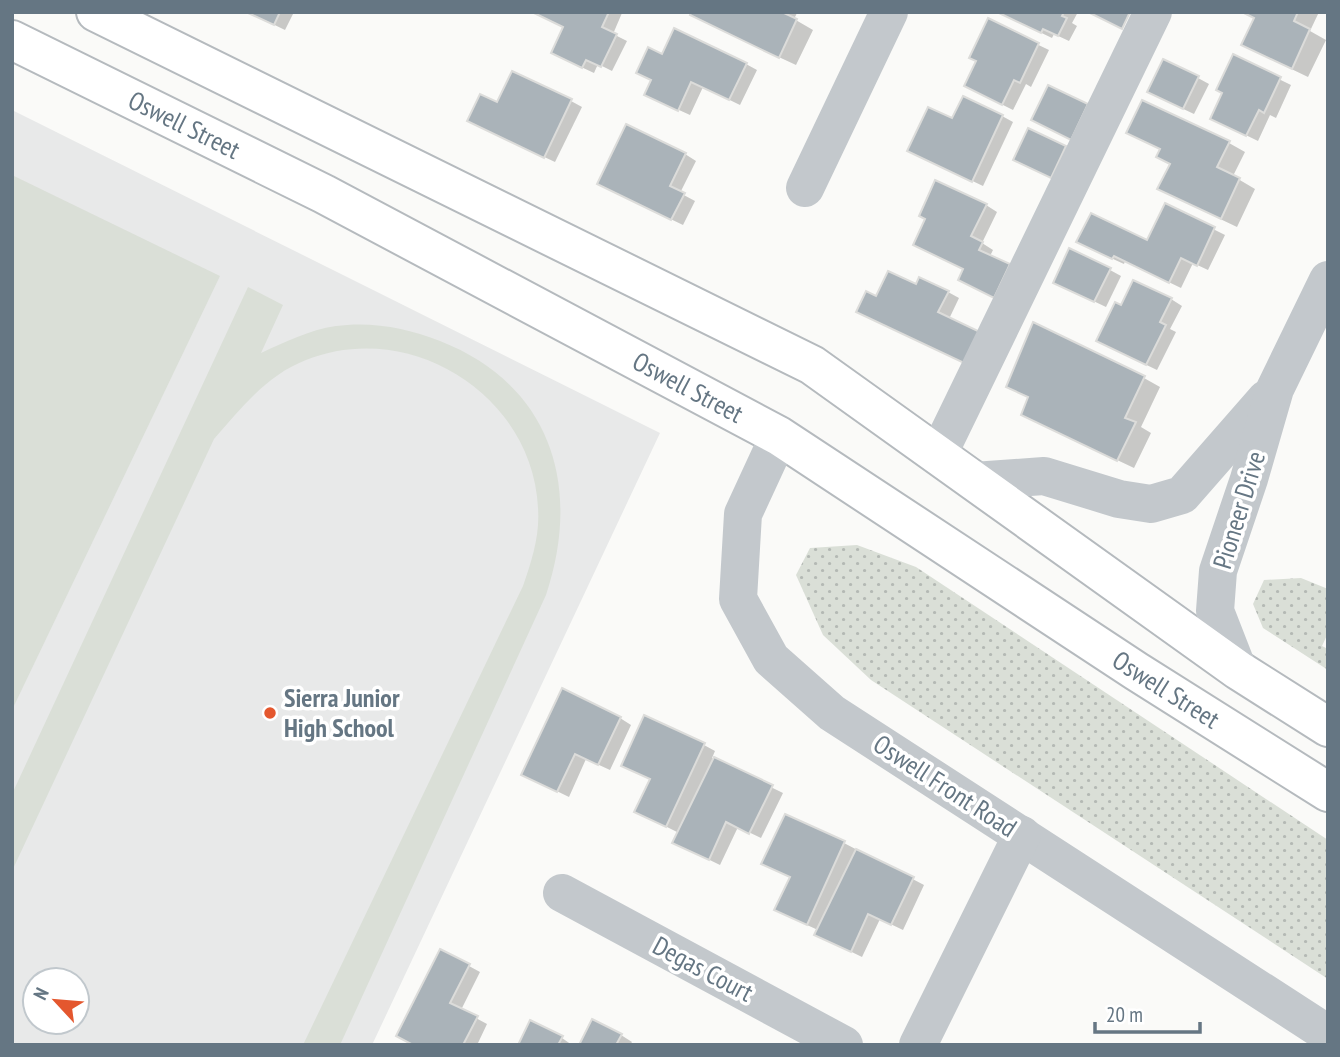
<svg xmlns="http://www.w3.org/2000/svg" width="1340" height="1057" font-family="'PT Sans Narrow',sans-serif">
  <defs>
    <pattern id="grass-dots" width="8" height="8" patternUnits="userSpaceOnUse" patternTransform="scale(1.75)"><rect width="8" height="8" fill="#dadfd7"/><path d="M2 2h.1M6 6h.1" fill="none" stroke="#b4b9b4" stroke-width="1.8" stroke-linecap="round"/></pattern>
  </defs>
  <rect width="100%" height="100%" fill="#fafaf8"/>
  <!-- built -->
  <path fill="#e8e9e9" fill-rule="evenodd" d="M12,110L660,433L372,1045H12ZM35,980H77V1022H35Z"/>
  <!-- grass -->
  <g fill="url(#grass-dots)">
    <polygon points="857,545 916,567 1328,840 1328,979 871,680 823,635 796,575 810,548"/>
    <polygon points="1301,578 1328,589 1328,633 1322,646 1328,649 1328,670 1263,628 1253,604 1264,580"/>
  </g>
  <!-- pitch -->
  <g fill="#dadfd7">
    <polygon points="14,176 220,276 12,710 12,180"/>
    <path d="M248,287L283,305L261,353C285,342 309,330 336,326C371,321 408,328 440,341C552,385 582,487 546,595L340,1045H303L523,586C532,560 540,535 538,508C533,395 410,318 306,360C267,375 241,408 214,439L12,871V794Z"/>
  </g>
  <!-- shadow -->
  <g fill="#0003">
    <polygon points="248,12 294,12 285,30"/>
    <polygon points="534,12 622,13 613,34 627,41 612,71 598,64 594,73 564,59 565,27"/>
    <polygon points="693,12 795,12 797,13 794,19 813,30 796,65 708,24"/>
    <polygon points="998,12 1078,12 1072,23 1077,26 1069,41 1054,34 1052,38"/>
    <polygon points="1243,12 1319,12 1310,31 1326,40 1308,77 1260,54 1255,18"/>
    <polygon points="988,21 1049,50 1031,87 1026,84 1013,110 977,92 978,61"/>
    <polygon points="663,56 746,64 757,70 740,105 703,87 690,115 657,100"/>
    <polygon points="1234,57 1291,85 1276,118 1270,115 1258,141 1223,124 1224,93"/>
    <polygon points="1198,78 1209,84 1194,114 1160,98"/>
    <polygon points="571,101 582,107 555,162 480,127"/>
    <polygon points="1002,116 1013,122 983,186 920,156"/>
    <polygon points="1229,143 1245,152 1233,176 1255,189 1237,227 1176,198"/>
    <polygon points="685,154 696,161 680,193 695,201 683,225 610,190"/>
    <polygon points="986,205 997,212 982,243 993,250 990,256 965,270 926,251"/>
    <polygon points="1165,205 1225,235 1208,270 1193,263 1181,288 1125,261 1124,264 1089,248 1148,242"/>
    <polygon points="1110,270 1121,276 1106,307 1066,288"/>
    <polygon points="916,287 948,292 959,298 949,319 877,298"/>
    <polygon points="1171,299 1182,306 1170,329 1176,332 1157,370 1109,347"/>
    <polygon points="1144,378 1160,387 1141,427 1151,433 1134,468 1039,423 1030,398 1008,386"/>
    <polygon points="620,718 631,725 610,770 586,759 569,797 534,780"/>
    <polygon points="704,745 715,751 712,758 783,793 761,838 738,827 720,865 685,848 679,833 647,817 651,779"/>
    <polygon points="844,843 924,885 903,930 880,919 862,957 827,940 818,930 787,916"/>
    <polygon points="469,966 480,972 461,1010 487,1024 478,1043 483,1045 415,1045"/>
    <polygon points="621,1035 632,1042 630,1045 581,1045"/>
    <polygon points="562,1038 572,1045 520,1045"/>
  </g>
  <!-- building -->
  <g fill="#aab3b9" stroke="#dcdcda" stroke-width="2">
    <polygon points="246,12 280,12 274,25"/>
    <polygon points="532,12 609,12 602,27 617,34 601,67 586,60 582,68 551,53 563,27"/>
    <polygon points="691,12 782,12 797,19 779,58 690,15"/>
    <polygon points="997,12 1064,12 1062,16 1067,18 1058,36 1043,29 1041,33"/>
    <polygon points="1088,12 1130,12 1122,29"/>
    <polygon points="1242,12 1298,12 1294,21 1310,29 1292,69 1241,45 1254,18"/>
    <polygon points="988,18 1039,43 1020,83 1014,80 1002,105 964,86 976,61 969,58"/>
    <polygon points="674,28 747,63 729,100 691,82 678,111 644,95 651,80 636,73 648,47 662,54"/>
    <polygon points="1233,54 1281,77 1264,113 1259,110 1246,136 1210,119 1222,93 1216,90"/>
    <polygon points="1163,59 1199,76 1183,109 1147,92"/>
    <polygon points="512,71 572,99 544,158 467,121 480,94 497,102"/>
    <polygon points="1048,85 1088,104 1071,140 1031,120"/>
    <polygon points="963,96 1003,115 972,182 907,151 928,107 952,118"/>
    <polygon points="1142,100 1230,141 1217,167 1240,178 1221,219 1157,189 1170,164 1156,157 1160,149 1126,133"/>
    <polygon points="626,124 686,153 670,186 685,193 671,220 597,184"/>
    <polygon points="1028,128 1066,146 1051,178 1013,160"/>
    <polygon points="935,180 987,204 971,236 983,242 979,250 1010,264 994,298 958,280 963,269 913,245 925,219 919,216"/>
    <polygon points="1165,203 1215,227 1197,266 1181,258 1169,283 1114,256 1112,259 1076,242 1091,213 1147,240"/>
    <polygon points="1069,248 1111,268 1094,302 1053,283"/>
    <polygon points="888,271 916,284 919,277 949,291 938,312 980,332 964,363 856,312 866,291 876,296"/>
    <polygon points="1133,280 1172,298 1160,322 1166,325 1146,365 1096,341 1115,302 1121,305"/>
    <polygon points="1033,322 1145,376 1125,418 1136,422 1117,461 1021,415 1028,397 1006,387"/>
    <polygon points="562,688 621,717 598,765 575,754 557,792 521,775"/>
    <polygon points="644,715 705,743 666,827 634,812 650,779 621,766"/>
    <polygon points="714,757 773,785 749,834 726,822 709,860 672,843"/>
    <polygon points="785,814 845,841 807,925 774,910 790,877 761,864"/>
    <polygon points="856,849 914,877 891,925 868,914 851,952 814,935"/>
    <polygon points="440,949 470,964 450,1003 478,1016 463,1045 413,1045 396,1036"/>
    <polygon points="592,1019 622,1034 616,1045 579,1045"/>
    <polygon points="530,1020 563,1036 558,1045 518,1045"/>
  </g>
  <g fill="none" stroke-linecap="round" stroke-linejoin="round">
    <!-- major casing -->
    <g stroke="#b5babe" stroke-width="42">
      <g id="major">
        <polyline points="96,12 812,365 1238,670 1328,727"/>
        <path id="s1" d="M12,40L324,194L779,436L1136,671L1328,792"/>
      </g>
    </g>
    <!-- minor -->
    <g stroke="#c3c8cc" stroke-width="38">
      <polyline points="805,188 889,12"/>
      <polyline points="779,436 743,514 738,599 771,659 832,713 1328,1034"/>
      <polyline points="938,455 1153,12"/>
      <polyline points="974,481 1044,476 1119,499 1151,504 1182,495 1266,399"/>
      <polyline points="1238,670 1215,611 1218,571 1249,479 1275,389 1328,280"/>
      <polyline points="562,893 844,1045"/>
      <polyline points="918,1045 1022,835"/>
    </g>
    <!-- major -->
    <use href="#major" stroke="#fff" stroke-width="38"/>
  </g>
  <!-- markers -->
  <circle fill="#e4572e" stroke="#fff" stroke-width="2.5" cx="270" cy="713" r="7"/>
  <g text-anchor="middle" stroke-width="7" stroke-linejoin="round" paint-order="stroke">
    <!-- street labels -->
    <g font-size="26" fill="#657683" stroke="#fff">
      <text dy="9" stroke="none"><textPath href="#s1" startOffset="192">Oswell Street</textPath></text>
      <text dy="9" stroke="none"><textPath href="#s1" startOffset="760">Oswell Street</textPath></text>
      <text transform="translate(1239 510) rotate(-73)" y="9">Pioneer Drive</text>
      <text dy="9" stroke="none"><textPath href="#s1" startOffset="1326">Oswell Street</textPath></text>
      <text transform="translate(945 786) rotate(33)" y="9">Oswell Front Road</text>
      <text transform="translate(703 969) rotate(28)" y="9">Degas Court</text>
    </g>
    <!-- poi labels -->
    <g font-size="26" font-weight="bold" fill="#657683" stroke="#fff" text-anchor="start">
      <text x="284" y="707">Sierra Junior<tspan x="284" dy="30">High School</tspan></text>
    </g>
  </g>
  <!-- border -->
  <rect width="1340" height="1057" fill="none" stroke="#657683" stroke-width="28"/>
  <!-- north arrow -->
  <g transform="translate(56 1001) rotate(296)"><circle r="33" fill="#ffffff" stroke="#c1c8cd" stroke-width="2"/>
  <path d="M0-5L12 26L0 18L-12 26Z" fill="#e4572e"/>
  <text y="-10" font-size="19" font-weight="bold" text-anchor="middle" fill="#657683">N</text>
  </g>
  <!-- scale -->
  <path d="M1095 1022v10h105v-10" fill="none" stroke="#657683" stroke-width="3.5"/>
  <text x="1106" y="1022" font-size="21" fill="#657683" stroke="#ffffff" stroke-width="5" paint-order="stroke">20 m</text>
</svg>
